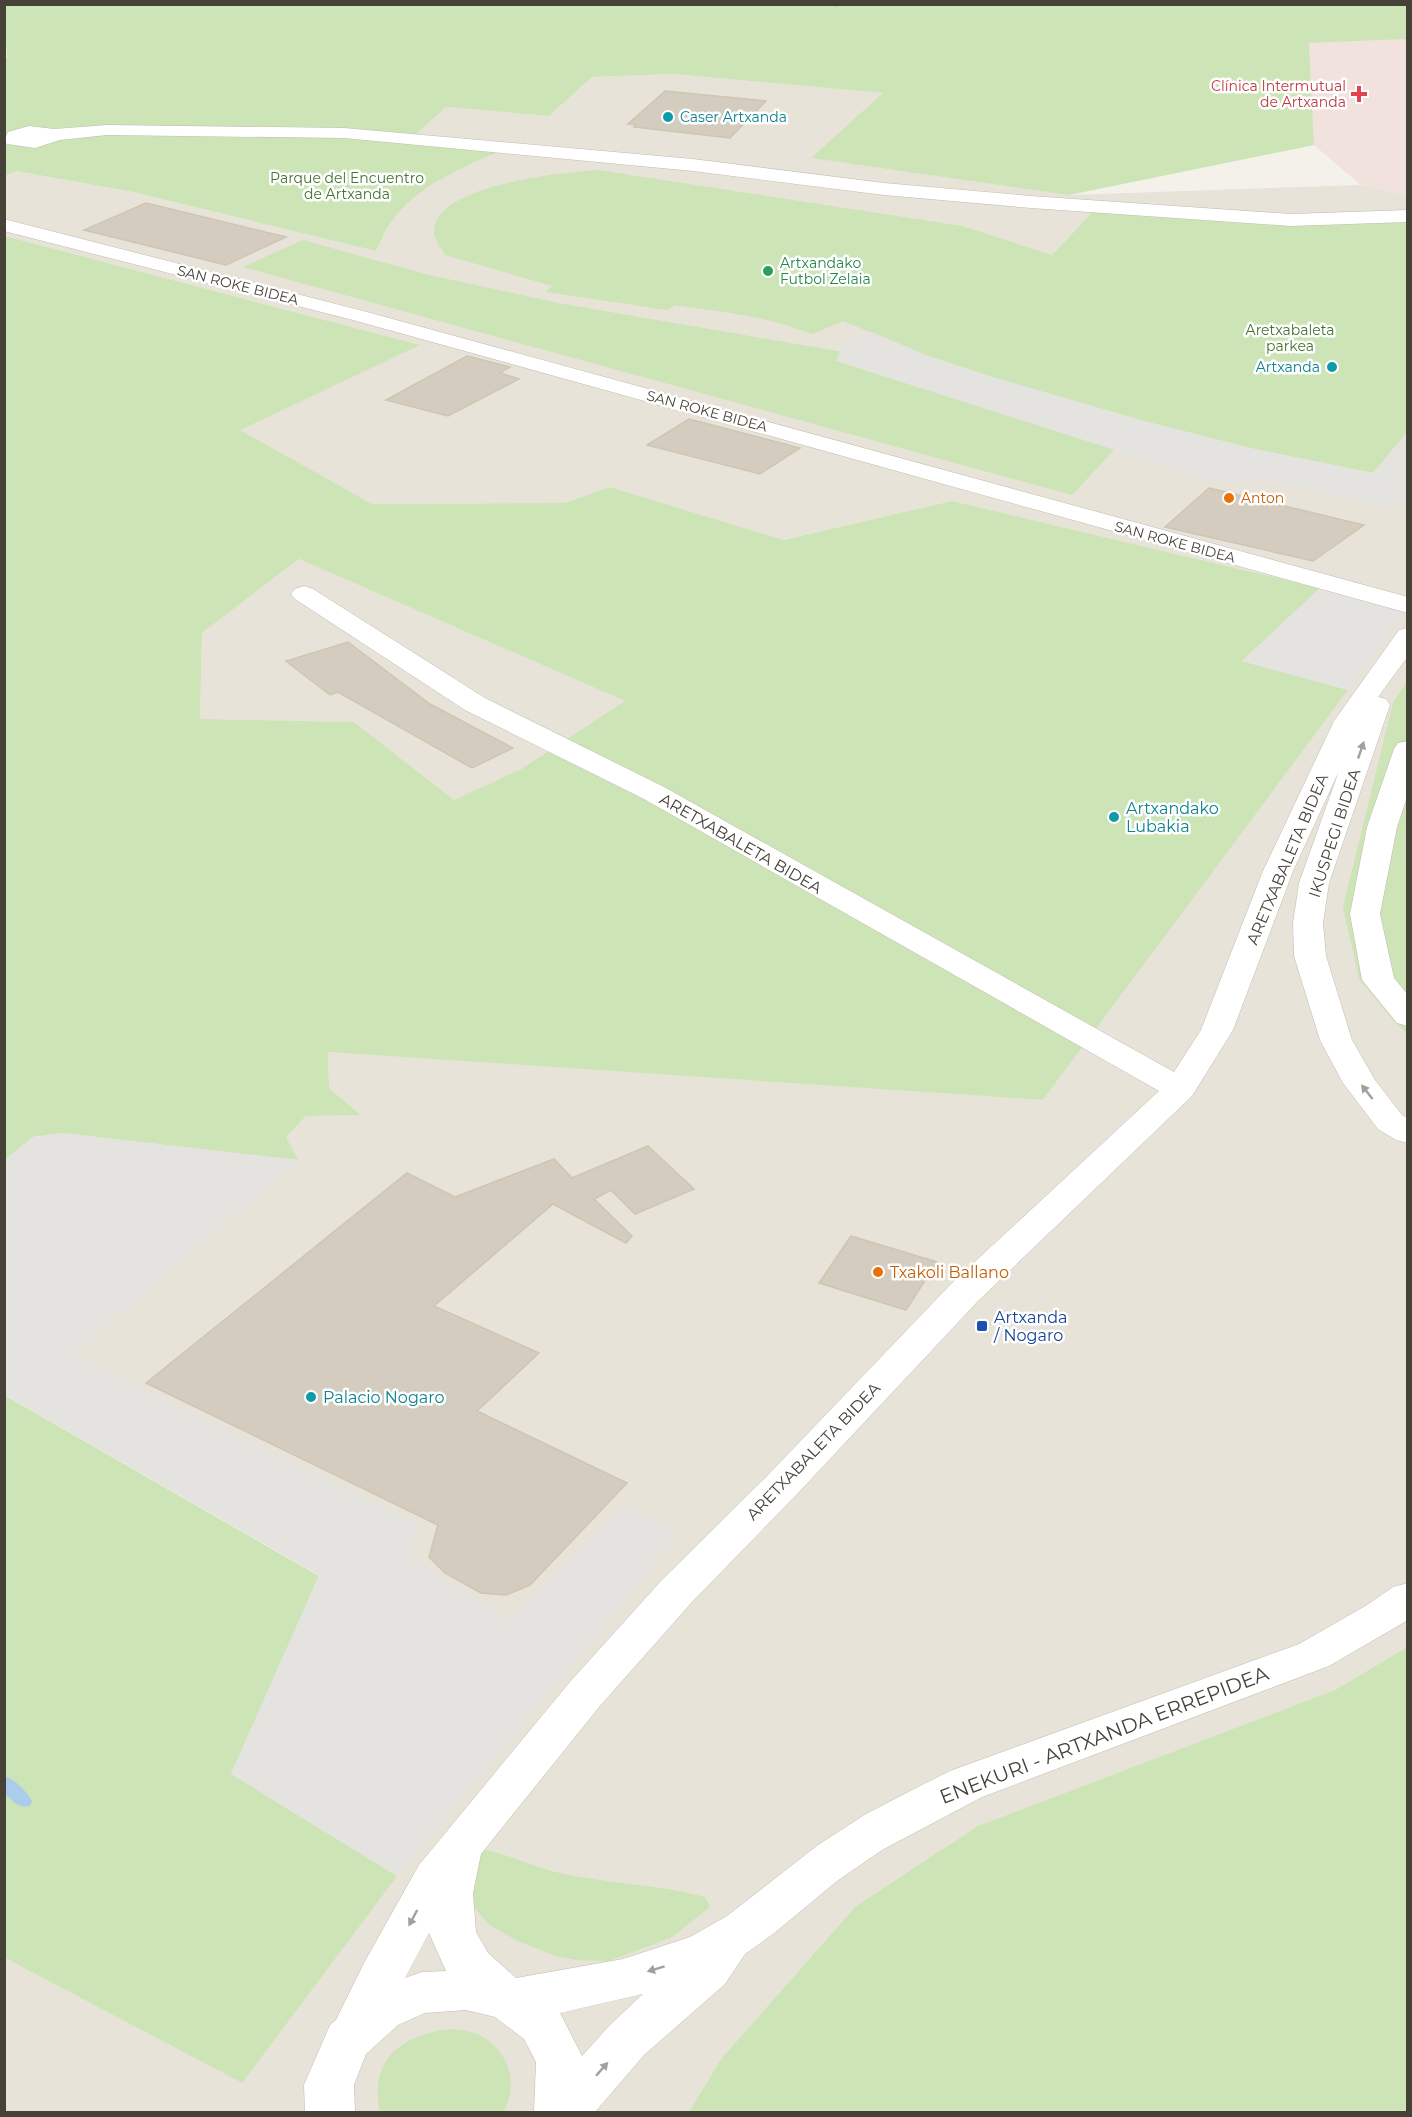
<svg xmlns="http://www.w3.org/2000/svg" width="1412" height="2117" font-family="Montserrat,sans-serif">
  <rect width="100%" height="100%" fill="#f3f1e9"/>
  <!-- residential -->
  <g fill="#e7e3d8">
    <polygon points="672,74 884,93 812,158 1069,195 1361,185 1407,195 1407,1647 1335,1690 978,1826 856,1906 721,2059 689,2112 5,2112 5,1958 242,2083 231,1774 319,1575 5,1395 5,1160 62,1133 297,1159 286,1137 306,1116 360,1114 329,1088 328,1052 1043,1100 1347,691 1242,661 1319,588 952,501 782,540 610,487 565,503 372,504 239,430 419,345 5,236 5,176 16,171 133,192 376,251 392,219 416,195 447,175 514,145 414,136 446,107 549,116 592,77"/>
    <polygon points="299,559 625,701 521,769 454,800 354,722 200,719 202,633"/>
  </g>
  <!-- medical -->
  <polygon fill="#f2e2de" points="1407,39 1407,195 1361,185 1314,145 1309,43"/>
  <!-- green -->
  <g fill="#cce4b6" fill-rule="evenodd">
    <path d="M1407,4L1408,39L1309,43L1314,145L1069,195L811,158L883,93L673,74L592,77L549,116L446,107L415,135L515,145C472,164 424,180 394,218C386,227 382,240 376,251L133,192L16,171L5,176L4,59L7,58L4,5Z"/>
    <path d="M598,170L962,226L1052,255L1095,210L1407,219V451L1393,449L1374,473L1255,449L1141,421L1072,495L243,267L303,240L425,274L558,303L907,363L926,355L843,321L812,334C768,316 721,312 675,305L667,310L546,292L552,286L445,255C441,248 433,237 434,229C439,184 562,173 598,170Z"/>
    <path d="M5,236L420,345L240,430L372,504L565,503L610,487L783,540L952,501L1320,588L1242,661L1348,690L1043,1100L328,1052L329,1088L361,1115L306,1116L286,1137L298,1160L62,1133L33,1137L5,1160ZM299,559L625,701L521,769L454,800L354,722L200,719L202,633Z"/>
    <polygon points="1407,681 1407,1033 1394,1021 1359,979 1343,907 1393,703"/>
    <polygon points="4,1395 319,1576 231,1774 397,1876 242,2083 5,1958"/>
    <polygon points="1407,1647 1407,2112 689,2112 721,2059 856,1906 978,1826 1335,1690"/>
    <path d="M472,1849C500,1849 531,1867 560,1873C608,1884 657,1884 705,1897L710,1907L672,1937L609,1961L577,1960L555,1956L516,1940L488,1924L471,1903Z"/>
    <path d="M454,2029C462,2030 470,2031 477,2034C508,2048 520,2084 503,2112H380C368,2058 404,2033 454,2029Z"/>
  </g>
  <!-- parking -->
  <g fill="#e5e3e0">
    <polygon points="871,332 926,355 996,378 1141,420 1255,449 1373,473 1407,432 1407,502 1394,508 1265,480 1221,484 836,361 844,342"/>
    <polygon points="1320,588 1404,612 1348,690 1242,661"/>
    <polygon points="62,1133 298,1160 73,1355 419,1525 409,1557 511,1621 626,1505 679,1534 397,1876 231,1774 319,1575 5,1395 5,1160 33,1137"/>
  </g>
  <g fill="none" stroke-linecap="round" stroke-linejoin="round">
    <!-- stream -->
    <g fill="#abccea" fill-rule="evenodd">
      <polygon points="832,4 839,4 839,5 836,7"/>
      <path d="M4,1776C15,1779 27,1792 32,1801L30,1806C18,1809 12,1800 4,1793Z"/>
    </g>
  </g>
  <!-- building -->
  <g fill="#d4cdbf" stroke="#cec5b3" stroke-width="1.5">
    <polygon points="665,91 766,101 730,138 634,127 636,125 628,124"/>
    <polygon points="146,203 286,237 226,265 84,230"/>
    <polygon points="467,356 510,367 500,373 519,379 448,416 386,400"/>
    <polygon points="689,419 800,448 760,474 647,445"/>
    <polygon points="1209,488 1364,525 1313,561 1165,527"/>
    <polygon points="348,642 430,704 513,748 472,768 338,692 330,695 286,661"/>
    <polygon points="648,1146 694,1189 635,1214 611,1190 594,1199 632,1236 626,1243 553,1204 434,1306 539,1353 477,1411 627,1483 530,1585 506,1595 481,1593 445,1573 429,1557 438,1525 146,1383 407,1173 455,1197 554,1159 572,1178"/>
    <polygon points="851,1236 937,1262 906,1310 819,1283"/>
  </g>
  <g fill="none" stroke-linecap="round" stroke-linejoin="round">
    <!-- minor casing -->
    <g stroke="#c1bcaf" stroke-width="1">
      <g id="minor">
        <polygon points="107,125 344,128 693,159 884,183 1031,196 1291,214 1408,210 1408,222 1291,226 1031,208 884,195 693,171 344,138 107,135 60,140 35,148 7,144 4,141 8,132 29,126 54,129"/>
        <polygon points="4,219 367,312 1408,597 1408,613 353,320 4,231"/>
        <path d="M304,586L313,589L485,698L664,787L1174,1072L1201,1030L1263,871L1334,721L1399,630L1408,628V656L1378,697L1386,699L1390,705L1329,883L1323,923L1326,956L1352,1040L1375,1080L1402,1115L1408,1118V1143L1396,1140L1378,1129L1343,1083L1320,1040L1294,956L1293,923L1299,883L1339,771L1293,871L1233,1030L1192,1096L978,1301L797,1494L691,1603L599,1707L481,1854L473,1893L476,1932L488,1953L516,1978L623,1959L690,1937L727,1916L818,1845L866,1814L916,1788L950,1771L1299,1644L1367,1605L1393,1587L1408,1583V1620L1329,1666L982,1797L882,1850L837,1881L773,1934L745,1954L725,1984L644,2055L595,2112H534L536,2062L524,2039L495,2017L466,2010L425,2013L398,2025L366,2054L354,2085L355,2112H305L304,2085L330,2025L336,2020L364,1963L419,1865L569,1683L661,1581L769,1474L952,1283L1159,1091L644,799L465,710L295,599L291,594L295,589ZM429,1933L446,1971L422,1972L405,1978ZM643,1994L610,2025L582,2056L560,2013Z"/>
        <polygon points="1408,741 1408,794 1397,827 1380,914 1394,978 1408,995 1408,1026 1397,1023 1362,980 1350,914 1367,827 1394,749 1398,743"/>
      </g>
    </g>
    <!-- minor -->
    <use href="#minor" fill="#fff" fill-rule="evenodd"/>
  </g>
  <!-- one-way arrows -->
  <defs><path id="oneway-solid" d="M-6-.8H1V-3.2L6.5 0L1 3.2V.8H-6Z" transform="scale(1.5)"/></defs>
  <g fill="#a2a09c">
    <use href="#oneway-solid" transform="translate(1361 750) rotate(-71)"/>
    <use href="#oneway-solid" transform="translate(1367 1092) rotate(-128)"/>
    <use href="#oneway-solid" transform="translate(413 1918) rotate(118)"/>
    <use href="#oneway-solid" transform="translate(656 1969) rotate(163)"/>
    <use href="#oneway-solid" transform="translate(602 2069) rotate(-49)"/>
  </g>
  <!-- markers -->
  <path fill="#e0444e" stroke="#fff" stroke-width="2" d="M1356 85h6v6h6v6h-6v6h-6v-6h-6v-6h6z"/>
  <g fill="#0f9aa8" stroke="#fff" stroke-width="2">
    <circle cx="668" cy="117" r="6"/>
    <circle cx="1332" cy="367" r="6"/>
    <circle cx="1114" cy="817" r="6"/>
    <circle cx="311" cy="1397" r="6"/>
  </g>
  <circle fill="#2e9e5b" stroke="#fff" stroke-width="2" cx="768" cy="271" r="6"/>
  <g fill="#e8710a" stroke="#fff" stroke-width="2">
    <circle cx="1229" cy="498" r="6"/>
    <circle cx="878" cy="1272" r="6"/>
  </g>
  <rect fill="#1a4fb4" stroke="#fff" stroke-width="2" x="976" y="1320" width="12" height="12" rx="3"/>
  <g text-anchor="middle" stroke-width="5" stroke-linejoin="round" paint-order="stroke">
    <!-- far-health labels -->
    <g font-size="14" fill="#be3a42" stroke="#fff" text-anchor="end">
      <text x="1346" y="91">Clínica Intermutual<tspan x="1346" dy="16">de Artxanda</tspan></text>
    </g>
    <!-- far-culture labels -->
    <g font-size="14" fill="#0d838f" stroke="#fff" text-anchor="start">
      <text x="680" y="122">Caser Artxanda</text>
      <text x="1320" y="372" text-anchor="end">Artxanda</text>
    </g>
    <!-- far-park labels -->
    <g font-size="14" fill="#457330" stroke="#fff">
      <text x="347" y="183">Parque del Encuentro<tspan x="347" dy="16">de Artxanda</tspan></text>
      <text x="1290" y="335">Aretxabaleta<tspan x="1290" dy="16">parkea</tspan></text>
    </g>
    <!-- far-leisure labels -->
    <g font-size="14" fill="#27864d" stroke="#fff" text-anchor="start">
      <text x="780" y="268">Artxandako<tspan x="780" dy="16">Futbol Zelaia</tspan></text>
    </g>
    <!-- far-street labels -->
    <g font-size="14" fill="#464238" stroke="#fff">
      <text transform="translate(238 285) rotate(14)" y="5">SAN ROKE BIDEA</text>
      <text transform="translate(707 411) rotate(15)" y="5">SAN ROKE BIDEA</text>
      <text transform="translate(1175 542) rotate(15)" y="5">SAN ROKE BIDEA</text>
    </g>
    <!-- far-food labels -->
    <g font-size="14" fill="#c56008" stroke="#fff" text-anchor="start">
      <text x="1241" y="503">Anton</text>
    </g>
    <!-- culture labels -->
    <g font-size="16" fill="#0d838f" stroke="#fff" text-anchor="start">
      <text x="1126" y="814">Artxandako<tspan x="1126" dy="18">Lubakia</tspan></text>
      <text x="323" y="1403">Palacio Nogaro</text>
    </g>
    <!-- street labels -->
    <g font-size="16" fill="#464238" stroke="#fff">
      <text transform="translate(1334 833) rotate(-72)" y="6">IKUSPEGI BIDEA</text>
      <text transform="translate(741 843) rotate(30)" y="6">ARETXABALETA BIDEA</text>
      <text transform="translate(1287 859) rotate(-67)" y="6">ARETXABALETA BIDEA</text>
      <text transform="translate(813 1451) rotate(-46)" y="6">ARETXABALETA BIDEA</text>
    </g>
    <!-- food labels -->
    <g font-size="16" fill="#c56008" stroke="#fff" text-anchor="start">
      <text x="890" y="1278">Txakoli Ballano</text>
    </g>
    <!-- transit labels -->
    <g font-size="16" fill="#164399" stroke="#fff" text-anchor="start">
      <text x="994" y="1323">Artxanda<tspan x="994" dy="18">/ Nogaro</tspan></text>
    </g>
    <!-- near-street labels -->
    <g font-size="20" fill="#464238" stroke="#fff">
      <text transform="translate(1104 1735) rotate(-21)" y="7">ENEKURI - ARTXANDA ERREPIDEA</text>
    </g>
  </g>
  <!-- border -->
  <rect width="1412" height="2117" fill="none" stroke="#464238" stroke-width="12"/>
</svg>
